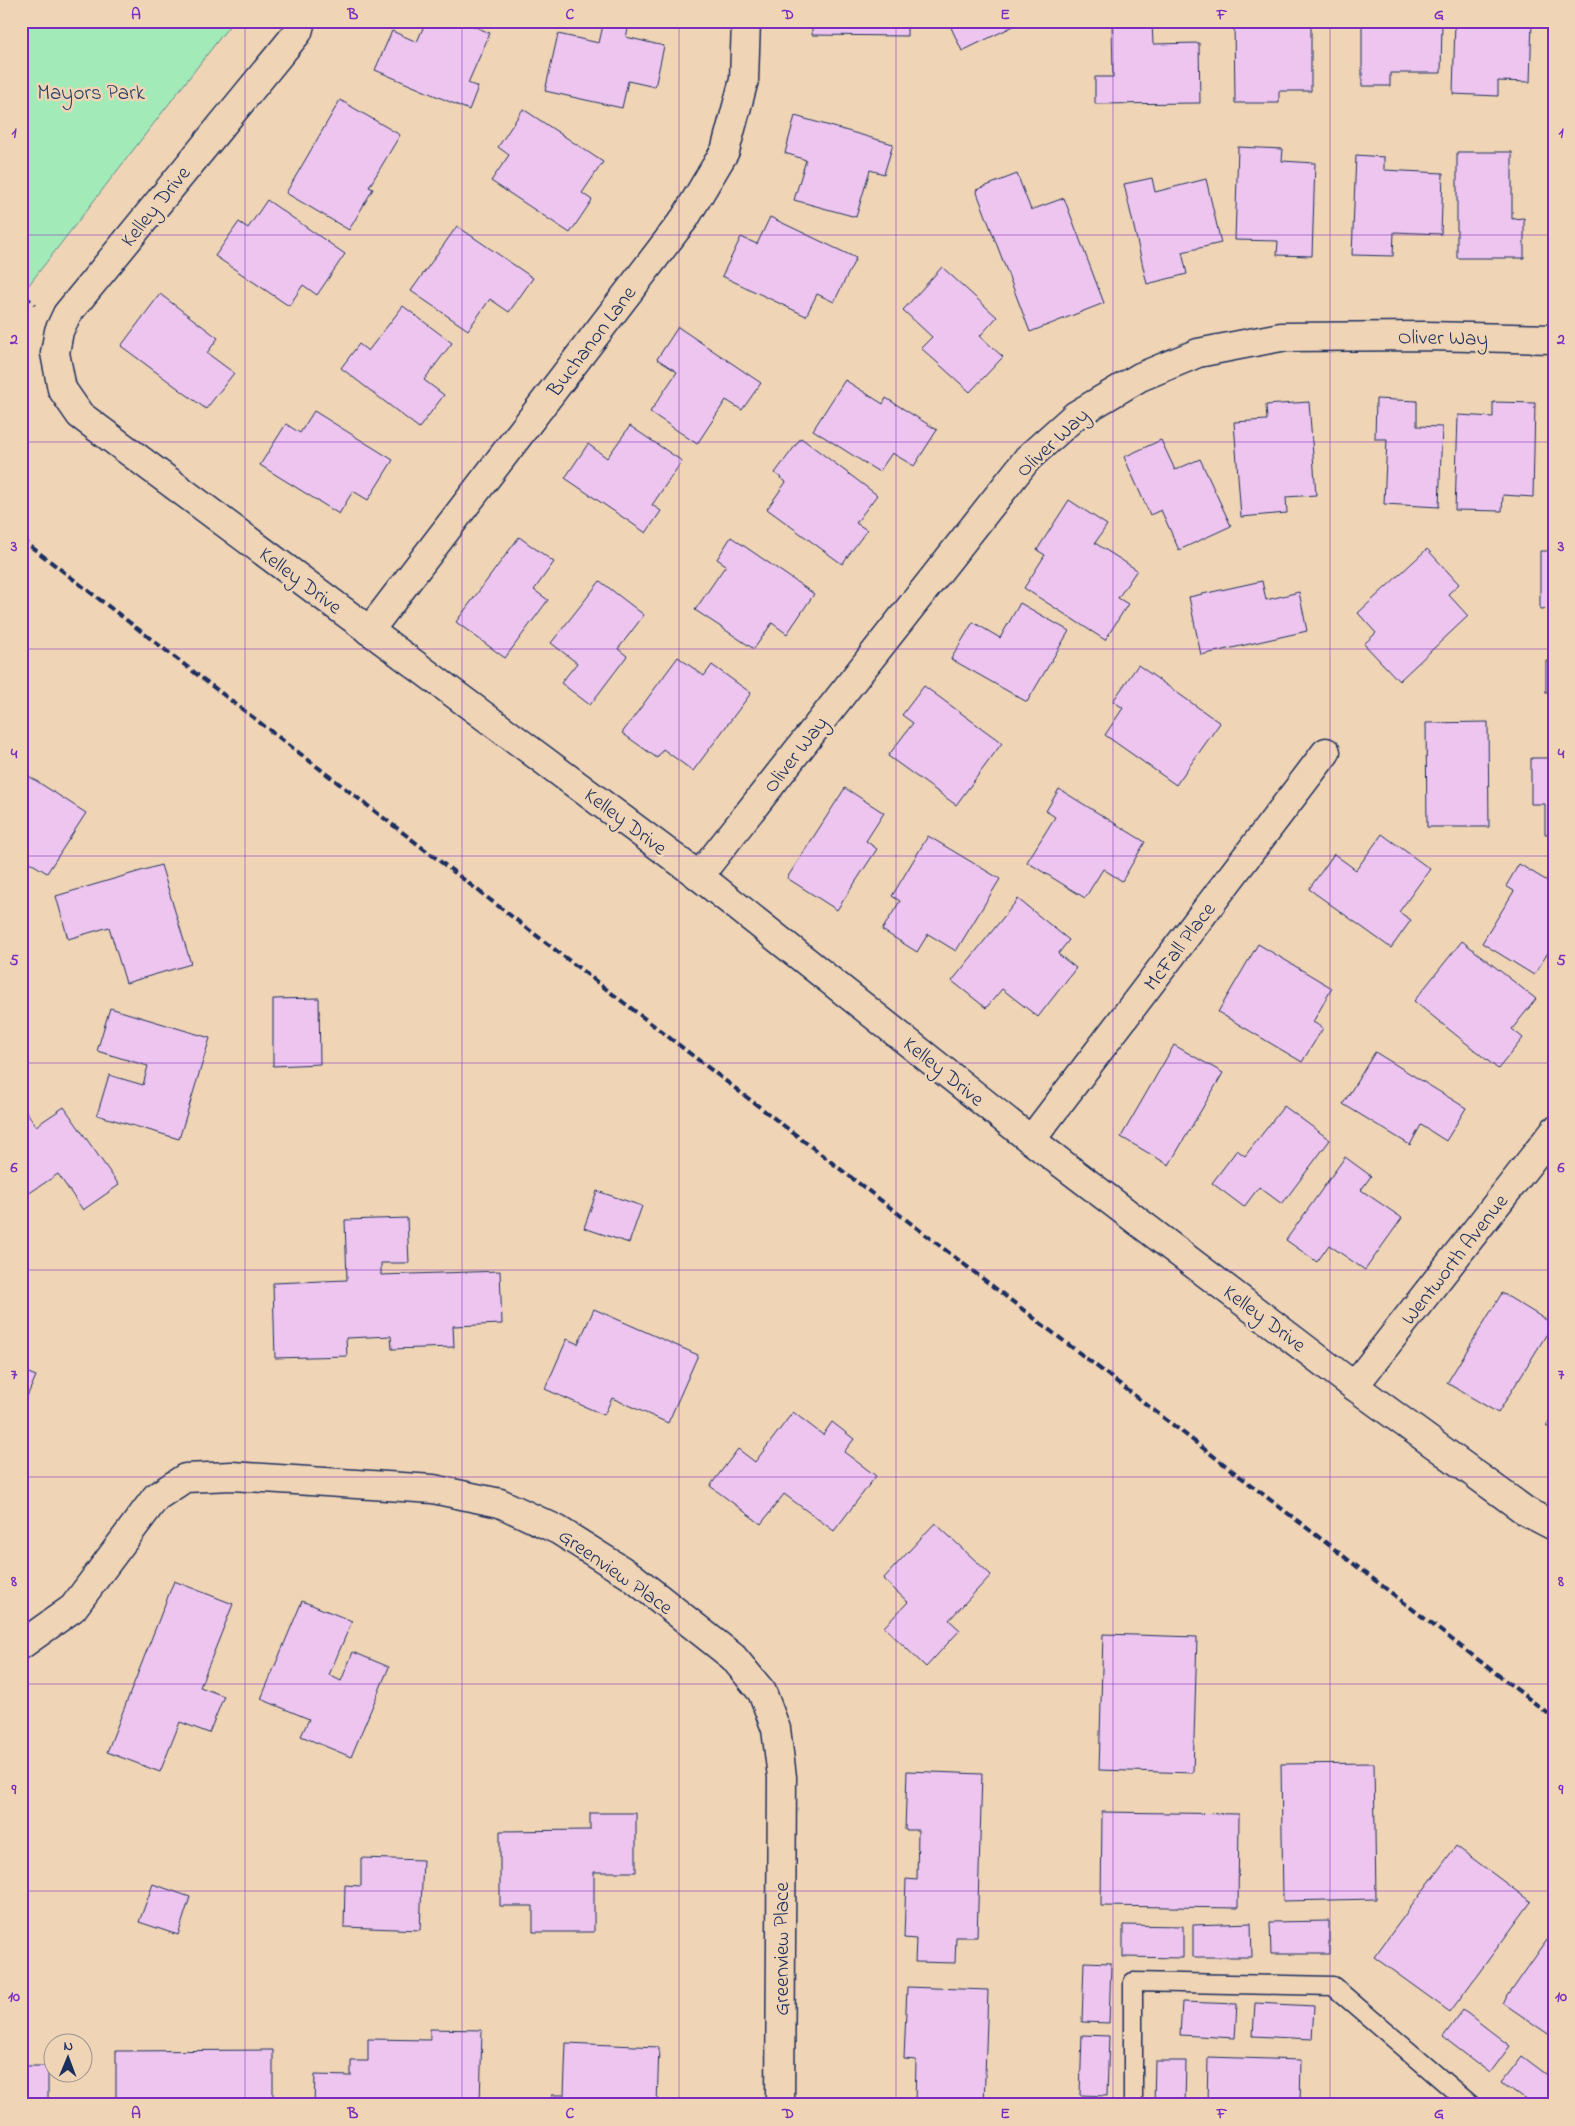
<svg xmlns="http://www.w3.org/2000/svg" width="1575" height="2126" font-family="'Indie Flower',sans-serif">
  <rect width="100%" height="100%" fill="#f0d4b6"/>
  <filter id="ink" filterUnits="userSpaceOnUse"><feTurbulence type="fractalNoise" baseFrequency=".02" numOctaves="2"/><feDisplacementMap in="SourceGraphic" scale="10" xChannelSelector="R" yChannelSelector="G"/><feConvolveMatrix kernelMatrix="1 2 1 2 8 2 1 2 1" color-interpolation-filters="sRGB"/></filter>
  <g filter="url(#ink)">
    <!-- green -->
    <polygon fill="#a2eab8" stroke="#5e8c8b" points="21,21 233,21 21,295"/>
    <!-- building -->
    <g fill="#edc5ef" stroke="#1b2f5e">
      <polygon points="426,21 461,21 490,33 468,83 478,87 469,110 375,70 392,31 417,42"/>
      <polygon points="604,21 629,25 626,37 664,46 655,87 628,81 622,108 545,91 558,34 599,43"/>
      <polygon points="812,21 907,21 907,36 812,35"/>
      <polygon points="948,21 1024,21 962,51"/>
      <polygon points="1112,21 1152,21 1153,44 1199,43 1200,103 1095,104 1095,77 1113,77"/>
      <polygon points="1234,21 1311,21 1311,91 1279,91 1279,103 1235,103"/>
      <polygon points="1362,21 1442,21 1441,73 1390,73 1390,86 1362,86"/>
      <polygon points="1455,21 1532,21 1530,82 1498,81 1498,96 1453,94"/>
      <polygon points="340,100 400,135 369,187 373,189 349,230 286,193"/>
      <polygon points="523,109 603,162 582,193 592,200 570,233 491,181 509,155 498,147"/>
      <polygon points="795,116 893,144 884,174 870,170 856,217 794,200 806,160 785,153"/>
      <polygon points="1238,147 1283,149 1282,161 1315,163 1312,256 1277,255 1278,241 1235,240"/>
      <polygon points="1457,152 1512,152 1512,219 1524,218 1524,258 1457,258"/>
      <polygon points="1356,155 1384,157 1384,170 1443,173 1441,234 1394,232 1393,256 1352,255"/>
      <polygon points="1017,174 1031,210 1064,198 1104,303 1030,332 976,190"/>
      <polygon points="1152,178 1155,192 1206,179 1221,243 1182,252 1187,274 1147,284 1124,184"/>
      <polygon points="267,200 345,254 317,295 303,285 289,306 215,256 239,222 248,228"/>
      <polygon points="770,217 856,258 834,302 817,294 806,316 722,276 741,237 757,244"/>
      <polygon points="457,226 533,278 509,312 490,299 468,330 411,291"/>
      <polygon points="942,267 997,317 980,336 1003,357 970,392 921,348 932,337 903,310"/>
      <polygon points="160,294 218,338 207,353 234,373 206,409 121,346"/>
      <polygon points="403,306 452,343 424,380 444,395 419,428 341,368 359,344 368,351"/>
      <polygon points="678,327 761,383 742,410 726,400 697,444 650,412 677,372 657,359"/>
      <polygon points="845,380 883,404 886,398 937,430 914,466 892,453 879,472 813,430"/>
      <polygon points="1376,399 1417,401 1417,426 1442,427 1439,507 1384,504 1387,439 1375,439"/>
      <polygon points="1309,402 1316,495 1286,497 1287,513 1241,517 1234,422 1267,420 1266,405"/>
      <polygon points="1493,402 1535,403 1533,497 1503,495 1502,511 1455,510 1458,415 1493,417"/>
      <polygon points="314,411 393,460 368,500 353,491 339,514 260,465 286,424 300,433"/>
      <polygon points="630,426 682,461 652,505 661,511 646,533 565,478 588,444 607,458"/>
      <polygon points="801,438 877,495 856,523 867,530 842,564 767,509 786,482 775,473"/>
      <polygon points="1161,440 1175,470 1200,459 1231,526 1179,550 1161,510 1150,515 1124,457"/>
      <polygon points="1069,500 1107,525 1095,543 1137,570 1118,598 1128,604 1105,640 1024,588 1045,555 1037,550"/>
      <polygon points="519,537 554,562 534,590 548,600 505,658 456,622"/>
      <polygon points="731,537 814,594 787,634 772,623 754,649 695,610 726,565 717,559"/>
      <polygon points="1427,549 1459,584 1448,594 1468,616 1399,681 1364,644 1376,633 1358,613"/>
      <polygon points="1540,551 1554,551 1554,608 1540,609"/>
      <polygon points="600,581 644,615 618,649 627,656 590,705 561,683 577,663 551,643"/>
      <polygon points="1262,581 1266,600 1299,592 1307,631 1201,655 1189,597"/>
      <polygon points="1020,603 1069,631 1027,702 951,659 973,622 1000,638"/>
      <polygon points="678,657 704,676 712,665 751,693 693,771 663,749 657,758 622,733"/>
      <rect x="1546" y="661" width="8" height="31"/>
      <polygon points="1138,665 1220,723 1176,785 1105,735 1123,708 1113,701"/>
      <polygon points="924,686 1002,743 956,805 888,756 913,723 902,715"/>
      <polygon points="1488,722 1489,827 1427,827 1426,723"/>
      <polygon points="1531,758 1554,758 1554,834 1545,834 1545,804 1531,804"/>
      <polygon points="21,771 86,813 47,873 21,857"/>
      <polygon points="845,788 884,813 866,841 877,849 837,910 787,878"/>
      <polygon points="1059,789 1145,842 1122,881 1103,869 1085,898 1027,862 1055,817 1046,811"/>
      <polygon points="1382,834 1430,869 1399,912 1411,920 1391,948 1309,889 1334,854 1356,870"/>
      <polygon points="928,836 1000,879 956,951 928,934 917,952 882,930 900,901 892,896"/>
      <polygon points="1519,864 1554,885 1554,943 1534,975 1482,943 1514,891 1506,886"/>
      <polygon points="161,865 191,964 126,983 109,927 68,939 56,896"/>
      <polygon points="1018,899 1069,940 1058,954 1076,968 1038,1017 1002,989 986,1008 952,981"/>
      <polygon points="1462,941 1536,999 1512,1029 1523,1038 1498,1069 1414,1001"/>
      <polygon points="1258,944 1332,988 1313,1022 1323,1028 1302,1062 1218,1012"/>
      <polygon points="319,998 320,1064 273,1066 273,999"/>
      <polygon points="110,1008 210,1038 179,1139 97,1115 109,1075 143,1085 148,1066 97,1051"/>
      <polygon points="1174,1045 1223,1073 1169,1165 1121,1137"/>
      <polygon points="1375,1052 1466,1108 1446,1141 1421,1125 1410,1145 1343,1104"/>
      <polygon points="1284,1106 1330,1140 1282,1204 1259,1187 1244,1207 1212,1183 1237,1150 1245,1156"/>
      <polygon points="64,1107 119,1185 83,1210 58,1174 25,1196 21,1190 21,1114 26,1111 36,1126"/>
      <polygon points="1345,1157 1371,1176 1361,1190 1402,1218 1365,1270 1329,1245 1317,1262 1286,1240"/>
      <polygon points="597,1191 642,1206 629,1243 584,1228"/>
      <polygon points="407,1218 409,1263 381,1263 381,1275 500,1271 502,1324 453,1326 454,1347 392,1349 391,1336 346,1338 347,1356 275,1358 273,1283 347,1280 345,1220"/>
      <polygon points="1502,1293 1553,1324 1498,1413 1447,1383"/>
      <polygon points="594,1309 698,1355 668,1423 612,1398 604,1415 545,1389 567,1339 578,1344"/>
      <polygon points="21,1370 36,1376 21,1410"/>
      <polygon points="793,1412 823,1435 832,1422 854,1439 844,1452 876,1476 834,1531 784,1494 761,1524 710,1486 738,1449 755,1462"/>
      <polygon points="1554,1413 1554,1431 1546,1426"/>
      <polygon points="935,1523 991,1575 949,1620 960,1630 926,1667 884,1627 908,1602 883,1579"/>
      <polygon points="174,1581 233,1604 200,1687 224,1696 209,1733 180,1722 160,1772 107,1752"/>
      <polygon points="302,1601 352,1621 329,1675 341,1681 353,1652 389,1667 351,1757 301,1736 309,1719 261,1699"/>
      <polygon points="1103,1634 1197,1637 1193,1773 1099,1770"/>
      <polygon points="1374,1763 1376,1899 1283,1901 1281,1764"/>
      <polygon points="907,1771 982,1774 977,1937 956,1937 955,1963 915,1962 916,1939 904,1938 906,1879 917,1880 918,1830 905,1830"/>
      <polygon points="1102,1812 1239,1814 1238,1908 1101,1906"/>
      <polygon points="590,1813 636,1813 636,1872 594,1872 594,1932 533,1932 533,1906 500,1906 500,1831 590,1830"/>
      <polygon points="1456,1846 1531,1902 1450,2012 1374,1957"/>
      <polygon points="361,1858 423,1860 420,1930 344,1927 345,1885 361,1886"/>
      <polygon points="153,1884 190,1897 178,1935 139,1922"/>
      <polygon points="1329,1921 1329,1954 1271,1954 1270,1922"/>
      <polygon points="1251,1923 1252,1957 1193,1957 1193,1925"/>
      <polygon points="1123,1925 1183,1926 1183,1958 1123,1957"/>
      <polygon points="1554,1930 1554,2038 1503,2003"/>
      <polygon points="1084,1962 1111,1963 1109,2023 1082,2022"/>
      <polygon points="907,1987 988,1990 984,2105 915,2105 916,2060 904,2059"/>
      <polygon points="1182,2002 1237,2004 1235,2038 1180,2035"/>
      <polygon points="1255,2003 1314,2006 1312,2039 1253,2036"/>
      <polygon points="1463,2010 1510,2046 1490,2073 1443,2037"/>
      <polygon points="430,2029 482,2030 480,2105 314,2105 315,2075 351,2076 351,2061 368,2061 368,2039 430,2040"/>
      <polygon points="1082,2035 1109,2036 1107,2096 1080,2095"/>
      <polygon points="566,2043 659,2047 657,2105 552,2105 552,2095 564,2095"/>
      <polygon points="273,2050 273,2105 116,2105 116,2051"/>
      <polygon points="1522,2056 1554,2080 1554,2105 1532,2105 1502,2082"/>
      <polygon points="1208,2057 1301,2060 1300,2105 1207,2105"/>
      <polygon points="1155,2061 1186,2061 1185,2105 1154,2105"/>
      <rect x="21" y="2066" width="27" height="39"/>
    </g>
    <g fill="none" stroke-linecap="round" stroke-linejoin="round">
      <!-- service casing -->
      <g stroke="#1b2f5e" stroke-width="21">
        <polyline id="service" points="1133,2105 1133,1982 1333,1986 1471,2105"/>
      </g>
      <!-- minor casing -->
      <g stroke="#1b2f5e" stroke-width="31">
        <g id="minor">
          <polyline points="301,21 298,32 67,314 59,331 55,353 62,389 80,415 699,876 1031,1140 1354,1386 1527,1512 1554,1526"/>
          <polyline points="369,631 685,218 725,151 744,80 746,21"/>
          <polyline points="699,876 1028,458 1076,415 1140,377 1198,353 1281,337 1427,336 1554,339"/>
          <polyline points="1031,1140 1326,752"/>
          <polyline points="1354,1386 1554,1131"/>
          <polyline points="21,1645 73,1608 156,1497 185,1478 232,1476 433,1489 500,1503 558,1530 631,1576 733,1657 762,1692 776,1729 782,1777 780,2105"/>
        </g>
      </g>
      <!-- path -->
      <polyline stroke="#1b2f5e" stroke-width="3" stroke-dasharray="5 4" stroke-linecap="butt" points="21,291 35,305"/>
      <!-- service -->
      <use href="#service" stroke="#f0d4b6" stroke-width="18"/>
      <!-- minor -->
      <use href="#minor" stroke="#f0d4b6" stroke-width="28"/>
      <!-- rail -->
      <polyline stroke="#1b2f5e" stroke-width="4" stroke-dasharray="8 4" stroke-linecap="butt" points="21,539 1554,1718"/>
    </g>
  </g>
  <!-- grid -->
  <path fill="none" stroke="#7b2cbf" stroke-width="1" stroke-opacity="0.55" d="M245,21V2105M462,21V2105M679,21V2105M896,21V2105M1113,21V2105M1330,21V2105M21,235H1554M21,442H1554M21,649H1554M21,856H1554M21,1063H1554M21,1270H1554M21,1477H1554M21,1684H1554M21,1891H1554"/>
  <g text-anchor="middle" stroke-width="5" stroke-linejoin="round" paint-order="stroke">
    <!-- park labels -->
    <g font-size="21" fill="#284267" stroke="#f0d4b6">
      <text x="91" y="99">Mayors Park</text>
    </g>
    <!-- street labels -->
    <g font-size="21" fill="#1b2f5e" stroke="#f0d4b6">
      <text transform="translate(155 206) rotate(-51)" y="7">Kelley Drive</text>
      <text transform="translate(1443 337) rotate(1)" y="7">Oliver Way</text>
      <text transform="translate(591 341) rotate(-53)" y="7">Buchanon Lane</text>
      <text transform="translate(1052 442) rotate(-43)" y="7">Oliver Way</text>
      <text transform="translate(301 580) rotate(37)" y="7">Kelley Drive</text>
      <text transform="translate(795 754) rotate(-52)" y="7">Oliver Way</text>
      <text transform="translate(626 821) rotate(37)" y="7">Kelley Drive</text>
      <text transform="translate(1179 946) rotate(-53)" y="7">McFall Place</text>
      <text transform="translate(944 1071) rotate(39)" y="7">Kelley Drive</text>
      <text transform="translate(1454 1259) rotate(-52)" y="7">Wentworth Avenue</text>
      <text transform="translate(1265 1318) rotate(37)" y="7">Kelley Drive</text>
      <text transform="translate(616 1571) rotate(35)" y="7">Greenview Place</text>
      <text transform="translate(781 1949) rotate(-90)" y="7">Greenview Place</text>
    </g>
  </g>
  <!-- margin -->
  <rect width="1575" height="2126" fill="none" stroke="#f0d4b6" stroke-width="55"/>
  <!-- north arrow -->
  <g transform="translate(68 2058) rotate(1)"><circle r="24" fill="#f0d4b6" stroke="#9b9293"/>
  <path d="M0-4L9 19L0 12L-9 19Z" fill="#1b2f5e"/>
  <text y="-8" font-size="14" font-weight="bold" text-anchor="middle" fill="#1b2f5e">N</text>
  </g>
  <rect x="28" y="28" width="1520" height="2070" fill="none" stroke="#7b2cbf" stroke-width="2"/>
  <g font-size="16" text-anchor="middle" font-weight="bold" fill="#7b2cbf">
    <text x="136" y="19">A</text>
    <text x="353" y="19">B</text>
    <text x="570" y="19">C</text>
    <text x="788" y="19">D</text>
    <text x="1005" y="19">E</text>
    <text x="1222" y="19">F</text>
    <text x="1439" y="19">G</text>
    <text x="14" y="137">1</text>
    <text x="1561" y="137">1</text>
    <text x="14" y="344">2</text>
    <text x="1561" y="344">2</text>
    <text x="14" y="551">3</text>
    <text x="1561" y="551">3</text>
    <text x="14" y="758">4</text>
    <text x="1561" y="758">4</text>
    <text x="14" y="965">5</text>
    <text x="1561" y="965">5</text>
    <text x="14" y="1172">6</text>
    <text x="1561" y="1172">6</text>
    <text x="14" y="1379">7</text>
    <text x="1561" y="1379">7</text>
    <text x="14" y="1586">8</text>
    <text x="1561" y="1586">8</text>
    <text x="14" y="1794">9</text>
    <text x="1561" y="1794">9</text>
    <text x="14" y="2001">10</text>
    <text x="1561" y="2001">10</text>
    <text x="136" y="2118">A</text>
    <text x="353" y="2118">B</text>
    <text x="570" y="2118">C</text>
    <text x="788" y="2118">D</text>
    <text x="1005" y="2118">E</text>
    <text x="1222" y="2118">F</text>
    <text x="1439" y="2118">G</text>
  </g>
</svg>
